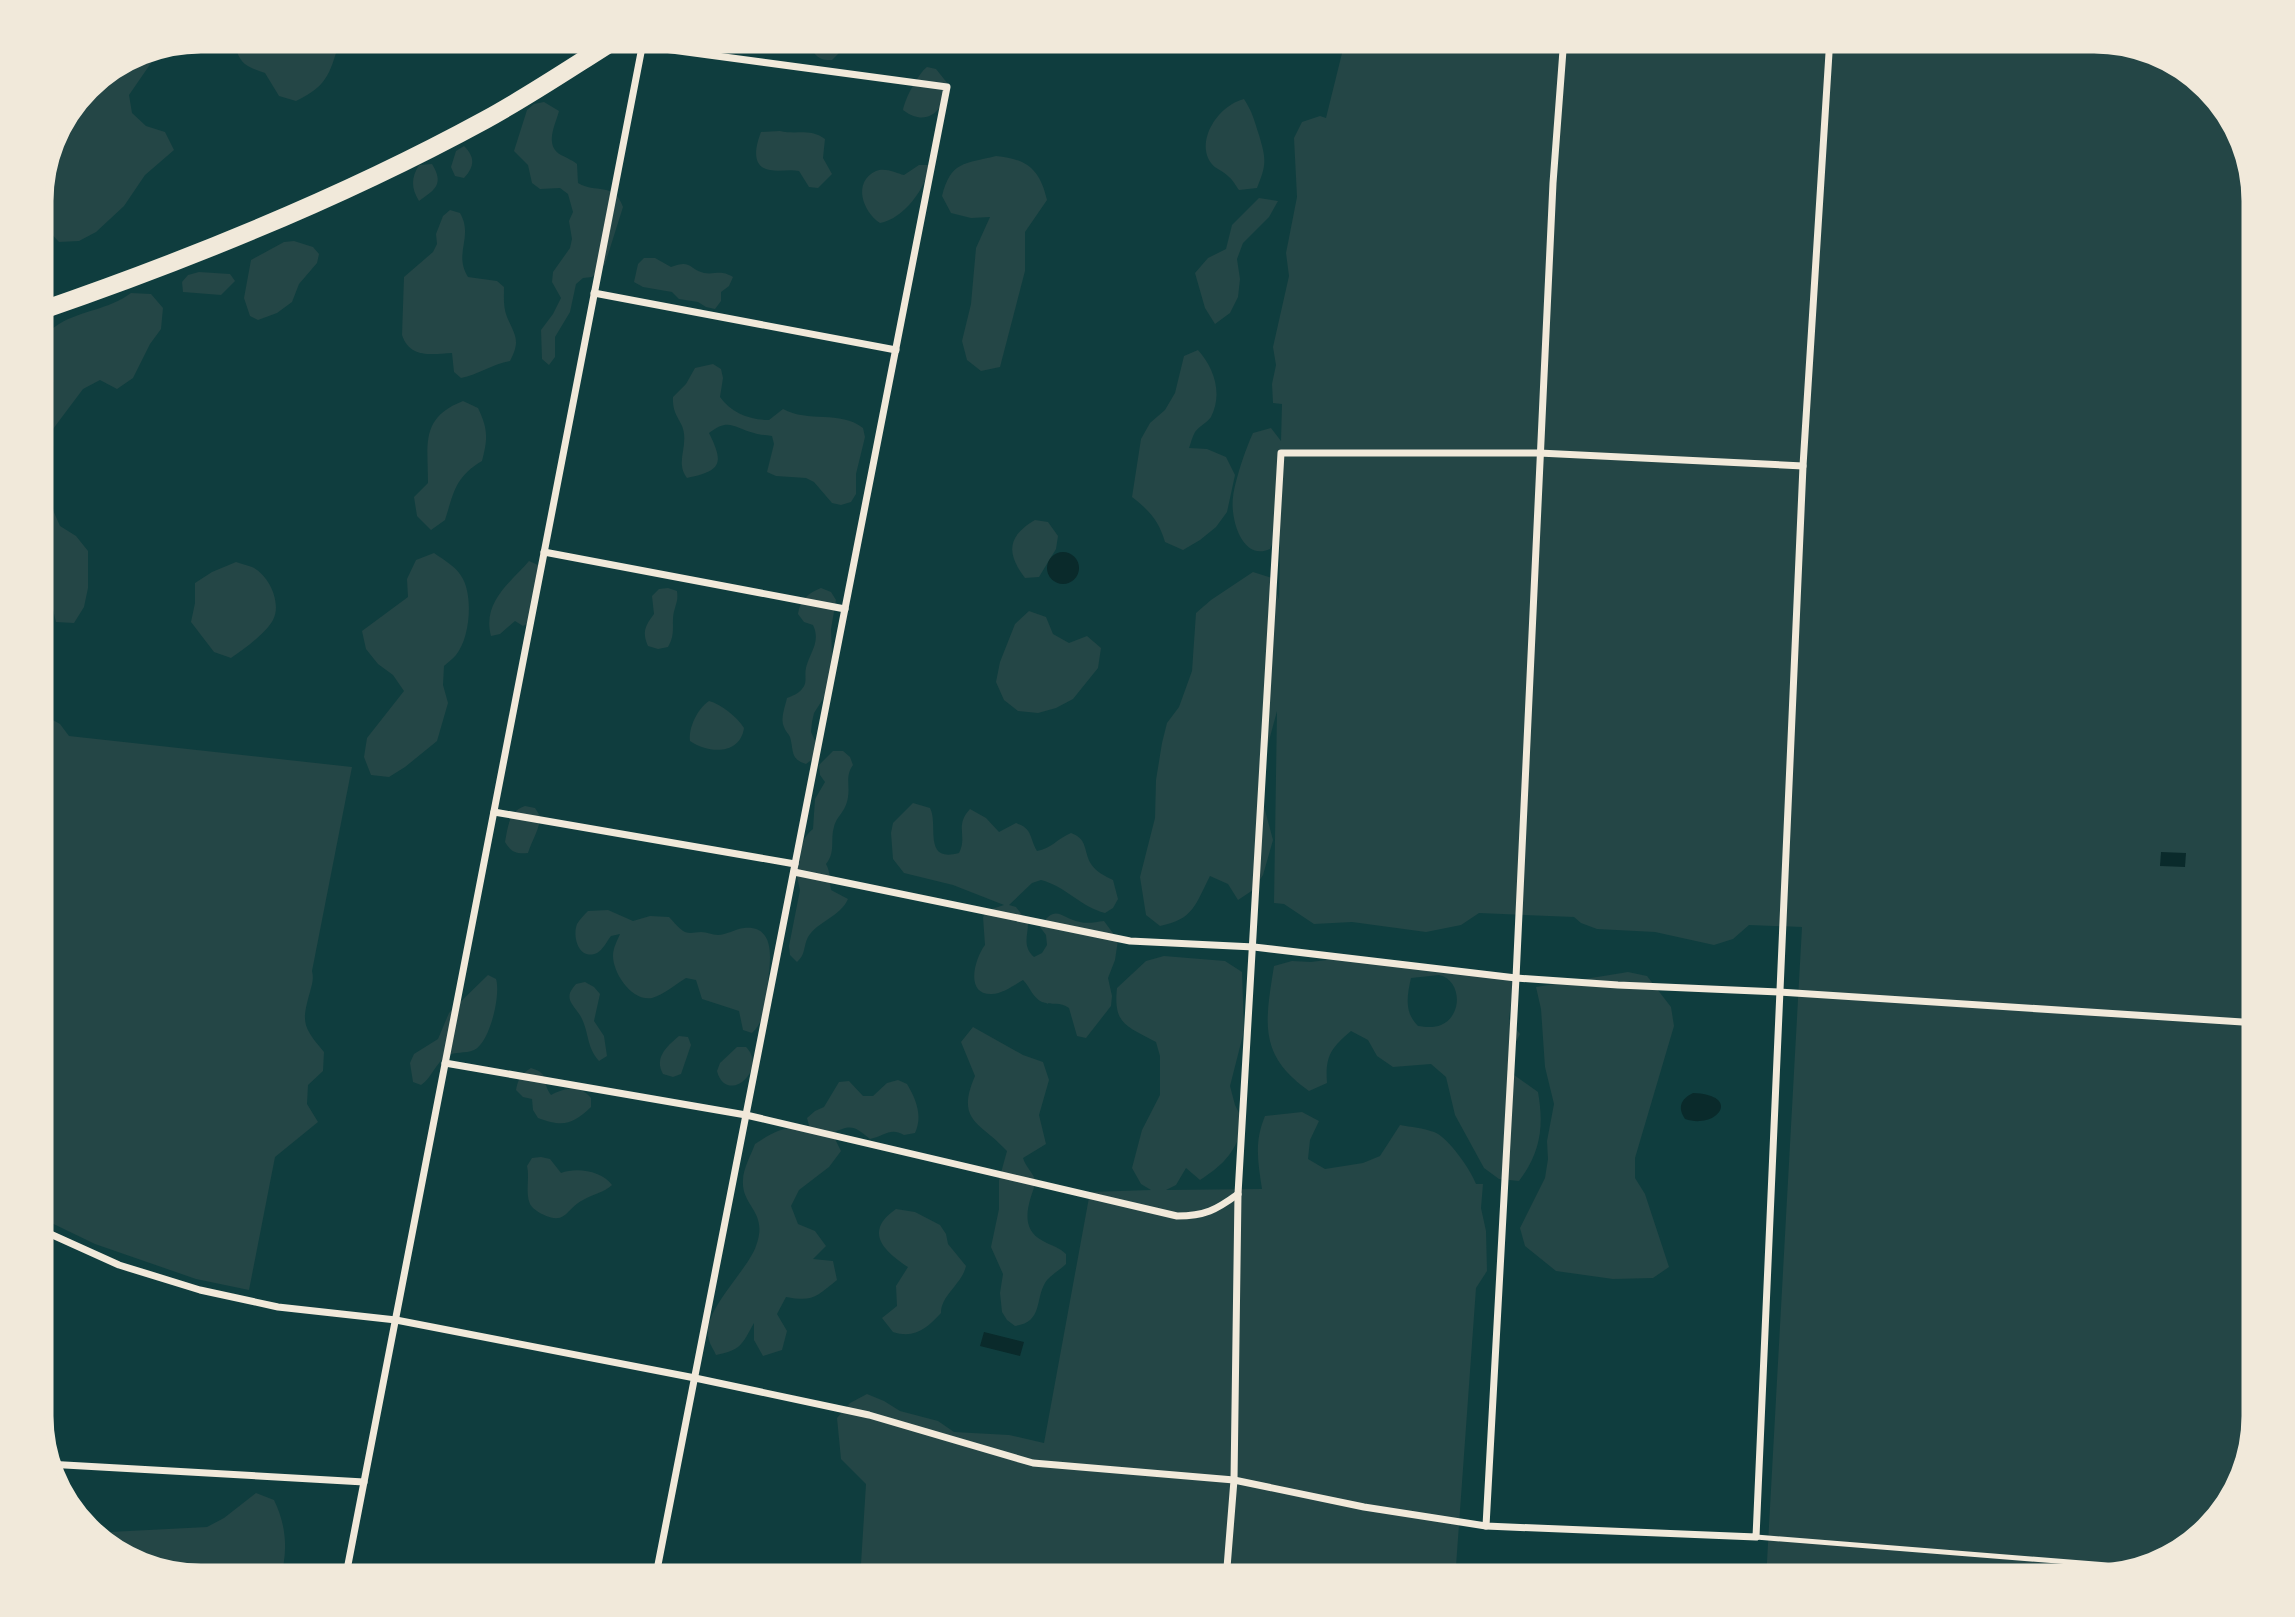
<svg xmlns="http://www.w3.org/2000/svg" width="2295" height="1617" font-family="Figtree,sans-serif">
  <rect width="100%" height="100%" fill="#0f3d3e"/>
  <!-- green -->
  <g fill="#244646" fill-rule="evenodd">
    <path d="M244,37H280L288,40L295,37H341C330,71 330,85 296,101L279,96L265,73C251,68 242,66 237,52Z"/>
    <path d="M810,37H840L846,46L832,60C816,61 811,52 810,37Z"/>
    <path d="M1346,37H2095L2194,70L2241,128L2258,201V1416L2225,1516L2167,1563L2094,1580H1766L1802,927L1749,925L1733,939L1714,945L1655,932L1597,929L1581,923L1574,917L1479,913L1461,925L1426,932L1352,922L1314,924L1284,904L1274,903L1277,711L1263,763V803L1273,840L1263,875L1253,890L1238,900L1228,884L1210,876C1195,905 1194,919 1160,926L1146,915L1140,877L1155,818L1156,780L1162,743L1167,723L1179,707L1192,671L1196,613L1211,600L1253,572L1272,578L1279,600L1280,536L1274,540L1270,549C1242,562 1230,518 1233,497C1235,480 1246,448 1253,433L1271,428L1281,441L1282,404L1273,403L1272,384L1276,365L1273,347L1289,276L1286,253L1297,197L1294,138L1302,122L1320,116L1326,118Z"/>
    <polygon points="156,46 151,63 129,95 132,113 146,126 165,132 174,150 145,175 124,206 96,232 79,241 59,242 47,229 41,211 44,165 54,128 92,78 138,49"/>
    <path d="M927,67L936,69L948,84C945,109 928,129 903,110C905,98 918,74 927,67Z"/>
    <path d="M1244,99C1253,113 1254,120 1259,135C1266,159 1267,164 1257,188L1239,190C1236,186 1233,180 1229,177C1224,171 1215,169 1211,163C1195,140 1219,105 1244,99Z"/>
    <path d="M544,102L559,111C555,126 544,145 561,155C567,158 572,160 577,164L578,183C595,194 614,181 623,207L605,264L592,277L583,278L576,284L570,312L555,337V357L549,365L542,359L541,330L553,314L561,298L552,282L553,272L570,248L572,239L569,221L573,212L568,194L560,188L540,189L532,183L528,165L514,151L527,110L534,104Z"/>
    <path d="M780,131C796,135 810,128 825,139L823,158L832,174L818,188L809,187L799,171C789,169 780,172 770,170C750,167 756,145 761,132Z"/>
    <path d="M464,146C475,157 475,166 464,178L455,176L451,167L456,151Z"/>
    <path d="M996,156C1027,159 1040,169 1047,200L1025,232V271L1000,367L981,371L967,360L962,341L971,304L976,248L990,217L971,218L951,213L942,196C951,161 964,164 996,156Z"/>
    <path d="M432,164C444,184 436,189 419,201C411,188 411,178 419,165Z"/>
    <path d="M919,165H929C927,188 903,219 880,223C863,212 852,182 876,171C885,167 896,173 904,175Z"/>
    <polygon points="1259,198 1278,201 1269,217 1243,243 1237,259 1240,279 1238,297 1230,313 1215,324 1205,308 1195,273 1208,258 1226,249 1232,225"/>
    <path d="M450,210L460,213C474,237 453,253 468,277L497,281L504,287C504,297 503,307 507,317C515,336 521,340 510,361C492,364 478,375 461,378L454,372L452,353C432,354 410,359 402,335L404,277L433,252L437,244L436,234L443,216Z"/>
    <polygon points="294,241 313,247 319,254 317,263 299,284 292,302 277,313 258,320 250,316 244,298 251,260 284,242"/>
    <path d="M644,258H655L671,267C691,259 689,269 704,273C716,275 720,269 733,277L729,286L721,292V301L715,309L706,307L698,302L679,299L672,292L643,287L634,282L638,264Z"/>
    <polygon points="199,272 230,274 235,281 221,295 183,292 182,282 188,275"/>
    <path d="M131,293L151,294L163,308L161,329L150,344L133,378L117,389L100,380L83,389L50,433L45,452L52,508L60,526L76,536L88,551V588L84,607L74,623L56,622L47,585L37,583V342C44,336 51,329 59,324C82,310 108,310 131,293Z"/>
    <path d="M1198,350C1214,368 1223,393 1211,417C1207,423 1199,426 1195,432C1192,437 1191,443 1189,448L1207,449L1226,457L1235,475L1227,512L1216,527L1200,540L1183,550L1165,542C1159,521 1149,510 1132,497L1141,439L1150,423L1165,410L1175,393L1184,356Z"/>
    <path d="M713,364L721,369L723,378L720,397C731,413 750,420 769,420L783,409C808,423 840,410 863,428L865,437L856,474V494L851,502L841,505L832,503L814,482L806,478L776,476L767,472L774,444L772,436C766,435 759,435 754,433C734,428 729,417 709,433C724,463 722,471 687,478C676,463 686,451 684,434C683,420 672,417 673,397L686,384L695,368Z"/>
    <path d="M463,401L478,408C488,429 488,438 482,461C455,477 454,492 445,520L431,530L417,516L414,497L428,483C428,444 420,418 463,401Z"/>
    <path d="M1035,520L1048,522L1058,536L1056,549L1039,577L1025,578C1007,554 1006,537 1035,520Z"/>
    <path d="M434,553C444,560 457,567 463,579C473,598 470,638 456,655C453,659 448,662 444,666L443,685L448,703L437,741L405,767L389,777L371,775L364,757L367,738L404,691L393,675L378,664L366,649L362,631L408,597L407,579L416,560Z"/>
    <path d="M529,561L538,565V574L534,593L536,612L532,621L523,626L515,621L500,634L491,636C482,602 510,583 529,561Z"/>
    <path d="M236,562C241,564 247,565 252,567C269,575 282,603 273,620C266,633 244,649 231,658L214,652L191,622L195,603V583L212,572Z"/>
    <path d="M668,588L677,591C678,599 677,601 675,608C670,623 677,632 668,647L658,649L648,646C642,632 645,626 654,614L652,596L659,589Z"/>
    <path d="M821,588L831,592L836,600L831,629L833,679L830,688L814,713L812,722L811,732L819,750L814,758L806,764C790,759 794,751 790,737C789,734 785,731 784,727C780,719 785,707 787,698C792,696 798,694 802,689C808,682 804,676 806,668C810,652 821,642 813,625L804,622L798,614C800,600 808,593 821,588Z"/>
    <polygon points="1029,611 1046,617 1053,634 1069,643 1087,636 1101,648 1098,668 1073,699 1056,708 1038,713 1018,711 1004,700 996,682 1000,662 1015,624"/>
    <path d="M709,701C721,704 737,717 744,728C740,755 709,754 690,741C688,728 698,708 709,701Z"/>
    <path d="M42,714L60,724L69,736L352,767L312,971C314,979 312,984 310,992C301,1023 303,1027 324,1052L323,1071L308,1085L307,1104L318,1122L275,1157L249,1290L196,1279L95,1244L37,1216V717Z"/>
    <path d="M833,751H843L850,757L853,765C845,776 850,785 848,797C846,812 837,815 834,827C830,840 836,852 826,864C831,873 829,880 831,890L848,899C840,917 818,921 808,937C803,947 806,954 797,962L790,955L789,946L800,890L796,872C805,854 796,843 813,829L815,799L825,782L820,775L819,765Z"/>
    <path d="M913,803L930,808C939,825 922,863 959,853C968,836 954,826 970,809L986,818L999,832L1016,823C1033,829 1029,837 1037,851C1051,849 1058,838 1071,833C1088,839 1083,850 1091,864C1096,872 1105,876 1113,880L1118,899L1113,908L1105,913C1081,907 1065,886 1041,880L1032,883L1009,905L1016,907L1028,923C1028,936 1022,946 1034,957L1042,953L1047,945L1046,935L1040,927C1056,902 1061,919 1080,922C1087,924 1096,922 1104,921L1118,940L1115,960L1108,978L1112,996L1111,1006L1086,1038L1077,1036L1069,1008C1060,1001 1052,1006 1042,1002C1033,998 1030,987 1023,980C1014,985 1002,994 992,994C964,995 975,958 985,945L983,917L989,910L1004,905L953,885L904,873L893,859L891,833L893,823Z"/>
    <path d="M525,806L535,808L540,816C540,829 532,840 528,853C516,854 511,852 505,842C508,826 509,811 525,806Z"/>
    <path d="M608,910L633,921L650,916L669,917C674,922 679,929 685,932C691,934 695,932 701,932C707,932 712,935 718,935C726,935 735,929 744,928C777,925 770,962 768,982C766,999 765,1022 752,1033L743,1030L739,1011L702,999L696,980L686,978C676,984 663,995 652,998C632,1002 613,973 613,956C613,948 617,941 620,934L611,936C607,941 603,950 597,953C579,961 572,937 577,924C580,919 584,915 588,911Z"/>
    <path d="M1164,956L1225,961L1242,972L1244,1031L1230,1086L1235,1105L1244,1123C1235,1152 1226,1163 1200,1180L1186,1168L1176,1185L1166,1190L1262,1189C1258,1162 1254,1142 1265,1116L1302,1112L1319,1121L1310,1140L1308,1159L1325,1169L1363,1163L1380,1156L1400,1125C1411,1127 1423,1128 1434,1132C1448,1137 1471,1170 1476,1184H1483L1481,1208L1486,1231L1487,1271L1476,1288L1455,1580H860L866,1484L841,1459L837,1418L850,1403L867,1394L884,1401L900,1411L938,1421L954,1432L1009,1435L1044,1443L1090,1192L1151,1190L1141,1184L1132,1168L1142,1130L1160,1095V1056L1156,1042C1127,1026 1113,1025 1117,988L1146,961Z"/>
    <path d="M1349,957L1514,980L1509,1019L1520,1034L1511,1052L1507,1070L1538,1092C1544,1126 1541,1152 1519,1181L1499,1179L1484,1168L1455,1115L1446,1077L1431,1064L1393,1067L1377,1056L1368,1040L1351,1031C1331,1048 1325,1056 1327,1083L1309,1091C1258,1055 1265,1023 1274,966L1292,961L1311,962ZM1439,975C1462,980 1463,1016 1441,1025C1434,1028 1425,1027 1418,1026C1404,1012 1407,996 1411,978Z"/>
    <polygon points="1628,972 1647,976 1671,1007 1674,1026 1635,1158 1635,1178 1645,1194 1669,1267 1653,1278 1613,1279 1556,1271 1525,1246 1520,1228 1545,1178 1548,1159 1547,1141 1554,1104 1545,1067 1541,1009 1536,987"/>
    <path d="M488,975L496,979C501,994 490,1043 474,1050C465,1054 455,1051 447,1056C435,1063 432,1078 421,1085L413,1082L410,1063L414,1054L438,1039L449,1013Z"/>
    <path d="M585,982L594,987L600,994L594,1021L604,1036L607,1056L599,1061C587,1048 589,1034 582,1019C579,1012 572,1006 570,1000C568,993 572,989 576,984Z"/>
    <path d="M973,1027L1023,1055L1043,1062L1049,1080L1039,1115L1046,1144L1023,1158C1026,1168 1033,1172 1036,1182C1029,1202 1018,1228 1043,1241C1052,1246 1059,1247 1066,1254V1264C1060,1270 1049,1276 1045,1283C1035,1300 1043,1322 1015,1326L1007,1320L1002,1312L1000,1293L1003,1274L991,1247L999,1209V1180L1007,1151C981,1122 955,1122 975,1076L961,1042Z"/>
    <path d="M679,1036L688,1037L691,1045L681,1074L673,1077L663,1074C654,1058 666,1047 679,1036Z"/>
    <path d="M737,1047H746C769,1070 726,1106 717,1071L720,1063Z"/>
    <path d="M531,1068C551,1074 541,1082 551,1095C566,1088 579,1084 591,1098V1107C572,1125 563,1127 538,1118L533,1110L532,1099L523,1097L516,1090C518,1079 521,1074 531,1068Z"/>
    <path d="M898,1080L907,1084C916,1099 923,1116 915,1133L904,1135C890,1127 885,1136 870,1139C854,1126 852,1124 832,1133L841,1151L829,1167L799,1190L791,1206L798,1224L815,1231L826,1246L813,1259L833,1261L837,1280C816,1297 813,1302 786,1297L777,1314L787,1331L782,1350L763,1356L754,1340V1323C742,1344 742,1350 716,1355C714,1350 710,1345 709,1340C700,1312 747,1272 756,1246C769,1211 741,1207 743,1180C743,1169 751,1155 755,1144C775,1131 785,1125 810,1129L807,1118L815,1111L824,1107L839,1082L849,1081L863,1096H873L887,1083Z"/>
    <path d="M541,1157L550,1159L561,1173C577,1167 602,1171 612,1185C603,1193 593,1194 583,1200C565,1209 567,1226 542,1214C538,1212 532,1208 530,1204C525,1192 530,1178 527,1166L532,1158Z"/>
    <path d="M896,1209L915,1212L940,1225L946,1234L948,1244L966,1266C962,1284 941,1295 941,1313C927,1328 915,1339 893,1332L882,1318L897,1306L896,1286L908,1267C884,1251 863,1232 896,1209Z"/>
    <path d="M256,1493L274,1500C287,1527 288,1552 280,1580H200L101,1547L90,1533L207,1527L224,1518Z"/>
  </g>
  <!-- water -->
  <g fill="#0a2a2b">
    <circle cx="1063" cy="568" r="16"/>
    <polygon points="2161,852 2186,853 2185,867 2160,866"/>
    <path d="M1693,1093C1743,1095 1717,1130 1685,1119C1677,1107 1681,1099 1693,1093Z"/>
    <polygon points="984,1332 1024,1342 1020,1356 980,1346"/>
  </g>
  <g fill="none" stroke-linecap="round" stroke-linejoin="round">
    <!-- service -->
    <polyline stroke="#f1e9da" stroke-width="5" points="1756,1537 2145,1568"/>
    <!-- minor -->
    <g stroke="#f1e9da" stroke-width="7">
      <polyline points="642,46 947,87 655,1580"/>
      <polyline points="594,293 896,350"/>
      <polyline points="544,552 845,609"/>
      <polyline points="494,812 795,864"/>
      <polyline points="794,872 1130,941 1254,947 1516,978 1618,985 1779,992 2258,1023"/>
      <path d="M445,1063L746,1115L1177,1216C1205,1216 1216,1210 1238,1194"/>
      <polyline points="37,1228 119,1265 200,1290 278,1307 396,1320 695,1378 869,1415 1033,1463 1234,1480 1364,1507 1486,1526 1756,1537 1803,466 1830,37"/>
      <polyline points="47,1464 364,1482"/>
      <polyline points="1486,1526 1516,978 1553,183 1564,37"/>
      <polyline points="345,1580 644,37"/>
      <polyline points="1226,1580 1234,1480 1238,1194 1281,453 1539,453 1803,466"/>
    </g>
    <!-- primary -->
    <path stroke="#f1e9da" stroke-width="18" d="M37,312C191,259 342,198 485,120C531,95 575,65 620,37"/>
  </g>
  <!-- crop -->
  <path d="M0 0H2295V1617H0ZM201 49H2094A152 152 0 0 1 2246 201V1416A152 152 0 0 1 2094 1568H201A152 152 0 0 1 49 1416V201A152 152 0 0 1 201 49Z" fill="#f1e9da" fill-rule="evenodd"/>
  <path fill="none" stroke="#f1e9da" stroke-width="9" d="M201 49H2094A152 152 0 0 1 2246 201V1416A152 152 0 0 1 2094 1568H201A152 152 0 0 1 49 1416V201A152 152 0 0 1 201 49Z"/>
</svg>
